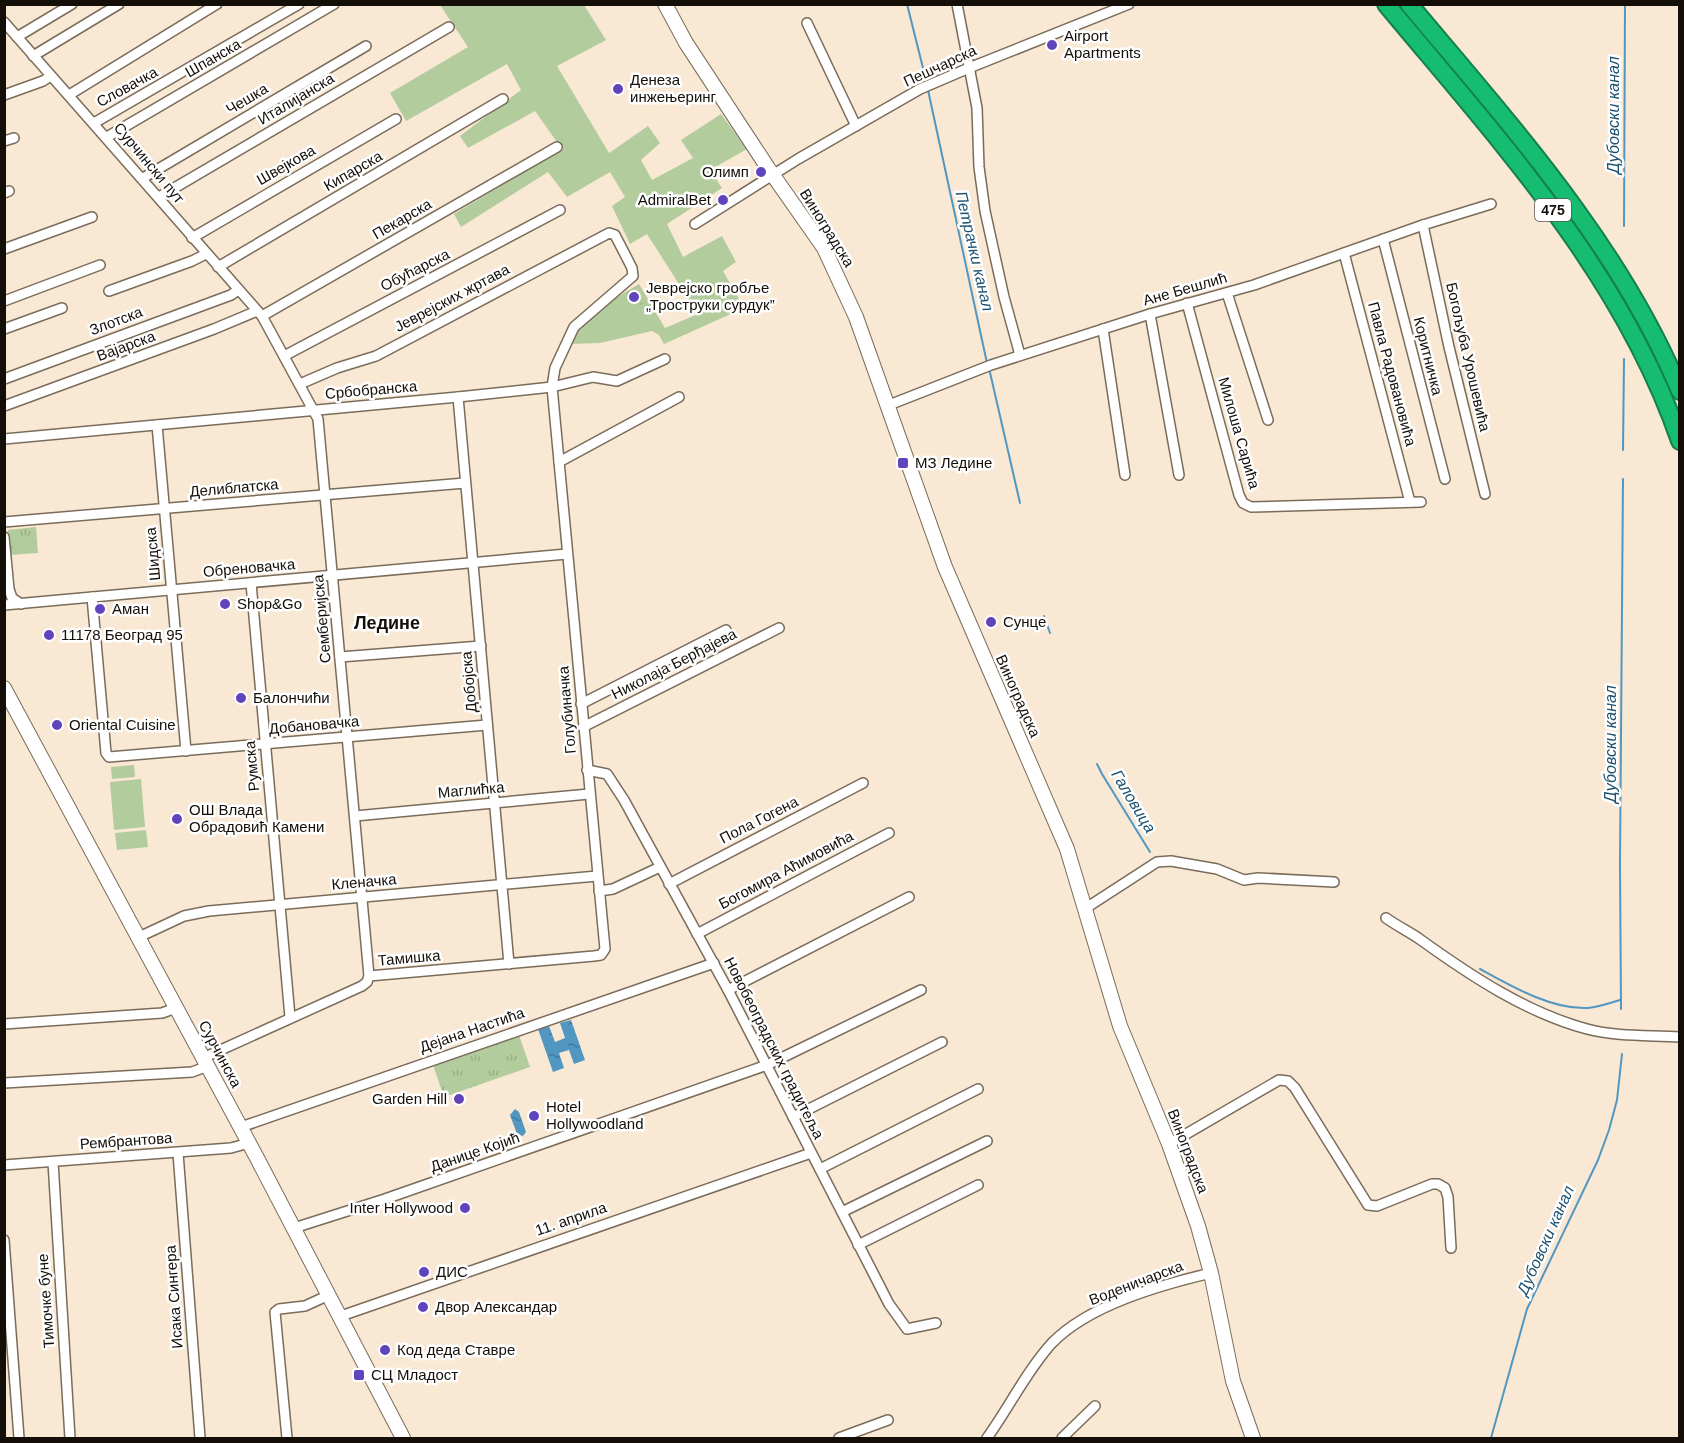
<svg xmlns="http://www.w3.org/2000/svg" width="1684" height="1443" font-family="Arial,sans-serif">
  <defs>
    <pattern id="cemetery-stones" width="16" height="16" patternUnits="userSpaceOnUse" patternTransform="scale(1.5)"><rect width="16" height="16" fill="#b2cc9e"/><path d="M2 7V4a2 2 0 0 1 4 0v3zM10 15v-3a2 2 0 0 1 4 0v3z" fill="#98ae87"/></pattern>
    <pattern id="park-tufts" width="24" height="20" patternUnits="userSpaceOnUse" patternTransform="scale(1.5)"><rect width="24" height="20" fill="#b2cc9e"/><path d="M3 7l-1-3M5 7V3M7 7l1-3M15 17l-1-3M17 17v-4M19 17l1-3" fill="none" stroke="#98ae87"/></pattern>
    <pattern id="water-ripples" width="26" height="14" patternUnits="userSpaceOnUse" patternTransform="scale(1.5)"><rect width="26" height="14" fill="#5197c1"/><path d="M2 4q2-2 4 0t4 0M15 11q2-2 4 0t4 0" fill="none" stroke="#427a9b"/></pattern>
  </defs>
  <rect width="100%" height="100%" fill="#f8e8d4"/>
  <!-- grass -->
  <g fill="#b2cc9e">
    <polygon points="440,5 584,5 606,40 557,66 609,153 648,126 660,143 641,160 652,180 693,158 681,140 721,114 747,149 710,170 722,188 667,224 683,257 722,236 736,262 723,271 744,308 664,344 659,335 652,331 600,343 570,344 579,327 604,305 639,284 665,328 698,314 647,234 630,244 612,206 625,197 610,172 567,197 548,172 461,227 454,214 562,149 535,111 468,148 460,136 521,90 507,64 406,121 390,93 468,47"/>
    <polygon points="134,765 135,777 112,779 111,767"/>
    <polygon points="141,779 145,827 114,830 110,782"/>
    <polygon points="146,830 148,847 117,850 115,833"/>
  </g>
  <!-- cemetery -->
  <polygon fill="url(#cemetery-stones)" points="635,287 644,303 632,309 623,294"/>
  <!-- park -->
  <g fill="url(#park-tufts)">
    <polygon points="36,527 38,553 10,555 8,530"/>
    <polygon points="518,1032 530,1067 444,1097 432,1062"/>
  </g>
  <!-- water -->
  <g fill="url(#water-ripples)">
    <polygon points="571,1020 585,1060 574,1064 569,1050 559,1053 564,1068 553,1072 538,1029 549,1026 555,1042 565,1038 560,1023"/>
    <polygon points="515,1109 519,1112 526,1132 523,1136 517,1134 510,1115"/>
  </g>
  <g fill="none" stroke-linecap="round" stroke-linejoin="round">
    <!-- stream -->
    <g stroke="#5197c1" stroke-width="2">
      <polyline points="907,4 927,84"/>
      <polyline points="928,90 987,363"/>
      <polyline points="1624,226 1625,4"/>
      <polyline points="989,368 1020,503"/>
      <polyline points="1623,450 1624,359"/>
      <polyline points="1044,616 1050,633"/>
      <polyline points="1097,764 1102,774 1150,852"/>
      <path d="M1480,969C1511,986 1552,1010 1588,1008C1599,1007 1610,1003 1620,1000"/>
      <polyline points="1621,1009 1620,864 1623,479"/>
      <polyline points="1491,1438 1527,1309 1598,1160 1609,1130 1617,1100 1622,1054"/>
    </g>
    <!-- street casing -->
    <g stroke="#7a6c5a" stroke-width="12">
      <g id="street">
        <polyline points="957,4 977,108 979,167 985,211 1004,297 1020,355"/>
        <polyline points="4,22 262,316 318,419 369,976"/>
        <polyline points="807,23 856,126"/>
        <polyline points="17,37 72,4"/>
        <polyline points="33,56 119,4"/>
        <polyline points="4,95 43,81 51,76"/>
        <polyline points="69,95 217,4"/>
        <polyline points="94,123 299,4"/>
        <polyline points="107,137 334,4"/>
        <polyline points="4,141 14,138"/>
        <polyline points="143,178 366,46"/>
        <polyline points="4,193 9,191"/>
        <polyline points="159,197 449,27"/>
        <polyline points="695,224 798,159 920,89 969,68 1129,4"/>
        <polyline points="1423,225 1449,347 1485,494"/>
        <polyline points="192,238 396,119"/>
        <polyline points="1383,239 1445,479"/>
        <polyline points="4,249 92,217"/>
        <polyline points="1344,253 1410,502"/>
        <polyline points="218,267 503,99"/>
        <polyline points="109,291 192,261 206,254"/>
        <polyline points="1227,293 1268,420"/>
        <polyline points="4,301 100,265"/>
        <polyline points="1187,303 1239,495 1243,503 1251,507 1421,502"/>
        <polyline points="1150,314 1179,475"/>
        <polyline points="262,316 557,147"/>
        <polyline points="4,329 62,308"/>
        <polyline points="1103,329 1125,475"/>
        <polyline points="284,356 560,210"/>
        <polyline points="4,379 231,295 238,290"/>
        <polyline points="458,397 509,964"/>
        <polyline points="889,405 991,365 1150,314 1254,285 1423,225 1491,204"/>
        <polyline points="4,406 214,329 257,311"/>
        <polyline points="157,425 186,751"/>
        <polyline points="4,439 458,397 552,387 593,377 617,381 665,359"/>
        <polyline points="559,462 679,397"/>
        <polyline points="4,522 465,483"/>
        <polyline points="4,537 9,589 12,598 21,604"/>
        <polyline points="251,583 290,1017"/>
        <polyline points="92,597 106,753 109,757 487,725"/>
        <polyline points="4,605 567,554"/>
        <polyline points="340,657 481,646"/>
        <polyline points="581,704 726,630"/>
        <polyline points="583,727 779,628"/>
        <polyline points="587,770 607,774 624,800 728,990 889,1304 907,1329 936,1323"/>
        <polyline points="355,816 589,794"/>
        <polyline points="669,884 863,783"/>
        <polyline points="599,891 613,889 660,867"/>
        <polyline points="1086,908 1157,862 1171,861 1217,869 1244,880 1258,878 1334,882"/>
        <path d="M1386,918C1397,926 1410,932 1421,940C1471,976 1527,1013 1587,1029C1617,1037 1649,1035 1680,1037"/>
        <polyline points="697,934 889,833"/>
        <polyline points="139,937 184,916 209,911 597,876"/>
        <polyline points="728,990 909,897"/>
        <polyline points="4,1024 162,1013 176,1008"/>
        <polyline points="203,1058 362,986 367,982 369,976 594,956 601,955 605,949 552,387 555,368 574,327 633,276 632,268 615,235 609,233 376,356 337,368 300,384"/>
        <polyline points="4,1083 192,1072 208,1066"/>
        <polyline points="793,1117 942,1042"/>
        <polyline points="241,1127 714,963"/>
        <polyline points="1169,1144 1279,1080 1288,1081 1295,1088 1368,1205 1377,1206 1432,1184 1438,1184 1445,1188 1448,1197 1451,1248"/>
        <polyline points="178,1153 200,1438"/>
        <polyline points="53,1162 70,1438"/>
        <polyline points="4,1165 231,1148 249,1143"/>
        <polyline points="820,1169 978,1089"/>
        <polyline points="842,1212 987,1141"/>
        <polyline points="294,1228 385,1199 767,1065 921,990"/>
        <polyline points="4,1240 19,1438"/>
        <polyline points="858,1245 978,1185"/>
        <polyline points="341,1316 811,1153"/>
        <polyline points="287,1438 275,1312 279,1309 305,1306 329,1295"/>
        <polyline points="839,1438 888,1420"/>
        <path d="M987,1438C1008,1409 1028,1369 1052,1343C1089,1305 1160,1285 1211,1273"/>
        <polyline points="1062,1438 1095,1406"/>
      </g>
    </g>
    <!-- secondary casing -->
    <g stroke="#7a6c5a" stroke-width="16">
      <g id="secondary">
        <polyline points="665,4 686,43 768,168 824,248 856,317 945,567 1067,849 1120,1026 1169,1144 1198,1226 1211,1273 1233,1381 1253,1438"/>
        <polyline points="4,688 257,1158 403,1438"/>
      </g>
    </g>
    <!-- highway casing -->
    <g stroke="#15804c" stroke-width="20">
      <g id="highway">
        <path d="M1386,4C1498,139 1622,272 1680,441"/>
        <path d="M1409,4C1510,125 1619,244 1680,391"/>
      </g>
    </g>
    <!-- street -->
    <use href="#street" stroke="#fff" stroke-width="9"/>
    <!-- secondary -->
    <use href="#secondary" stroke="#fff" stroke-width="14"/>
    <!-- highway -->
    <use href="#highway" stroke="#16bd70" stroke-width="16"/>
  </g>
  <!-- markers -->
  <g fill="#6144bc" stroke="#fff" stroke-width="2">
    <circle cx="1052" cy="45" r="6"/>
    <circle cx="618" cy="89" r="6"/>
    <circle cx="761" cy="172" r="6"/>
    <circle cx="723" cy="200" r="6"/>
    <circle cx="634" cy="297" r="6"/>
    <rect x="897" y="457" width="12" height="12" rx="3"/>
    <circle cx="225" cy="604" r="6"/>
    <circle cx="100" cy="609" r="6"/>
    <circle cx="991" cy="622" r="6"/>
    <circle cx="49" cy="635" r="6"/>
    <circle cx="241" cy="698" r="6"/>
    <circle cx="57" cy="725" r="6"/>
    <circle cx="177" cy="819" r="6"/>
    <circle cx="459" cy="1099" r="6"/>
    <circle cx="534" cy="1116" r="6"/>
    <circle cx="465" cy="1208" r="6"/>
    <circle cx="424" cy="1272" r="6"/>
    <circle cx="423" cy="1307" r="6"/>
    <circle cx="385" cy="1350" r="6"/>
    <rect x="353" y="1369" width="12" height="12" rx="3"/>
  </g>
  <g text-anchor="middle" stroke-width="5" stroke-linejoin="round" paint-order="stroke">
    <!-- shield labels -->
    <rect fill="#fff" stroke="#5a5652" stroke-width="1.5" x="1535" y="199" width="36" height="22" rx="4.5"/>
    <g font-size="14" font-weight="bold" fill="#130e08">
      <text x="1553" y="215">475</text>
    </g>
    <!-- poi labels -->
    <g font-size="15" fill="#130e08" stroke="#fff" text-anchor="start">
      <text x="1064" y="41">Airport<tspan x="1064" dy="17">Apartments</tspan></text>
      <text x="630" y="85">Денеза<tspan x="630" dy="17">инжењеринг</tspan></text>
      <text x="749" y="177" text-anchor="end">Олимп</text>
      <text x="711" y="205" text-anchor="end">AdmiralBet</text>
      <text x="646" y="293">Јеврејско гробље<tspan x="646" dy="17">„Троструки сурдук”</tspan></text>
      <text x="915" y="468">МЗ Ледине</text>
      <text x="237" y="609">Shop&amp;Go</text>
      <text x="112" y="614">Аман</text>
      <text x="1003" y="627">Сунце</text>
      <text x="61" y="640">11178 Београд 95</text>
      <text x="253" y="703">Балончићи</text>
      <text x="69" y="730">Oriental Cuisine</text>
      <text x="189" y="815">ОШ Влада<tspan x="189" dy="17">Обрадовић Камени</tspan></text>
      <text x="447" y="1104" text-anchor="end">Garden Hill</text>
      <text x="546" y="1112">Hotel<tspan x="546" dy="17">Hollywoodland</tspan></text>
      <text x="453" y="1213" text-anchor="end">Inter Hollywood</text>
      <text x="436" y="1277">ДИС</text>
      <text x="435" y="1312">Двор Александар</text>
      <text x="397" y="1355">Код деда Ставре</text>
      <text x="371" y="1380">СЦ Младост</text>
    </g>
    <!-- street labels -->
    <g font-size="15" fill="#130e08" stroke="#fff">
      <text transform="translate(213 58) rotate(-30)" y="5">Шпанска</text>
      <text transform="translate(940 66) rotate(-25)" y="5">Пешчарска</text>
      <text transform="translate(127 87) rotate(-29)" y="5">Словачка</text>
      <text transform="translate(247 99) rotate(-31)" y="5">Чешка</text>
      <text transform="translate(296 99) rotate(-31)" y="5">Италијанска</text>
      <text transform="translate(149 163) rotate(50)" y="5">Сурчински пут</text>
      <text transform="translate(286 165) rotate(-30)" y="5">Швејкова</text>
      <text transform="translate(353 171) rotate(-30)" y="5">Кипарска</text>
      <text transform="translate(402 219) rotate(-30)" y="5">Пекарска</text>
      <text transform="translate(827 228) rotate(58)" y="5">Виноградска</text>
      <text transform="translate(415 270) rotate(-27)" y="5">Обућарска</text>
      <text transform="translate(1185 289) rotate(-16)" y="5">Ане Бешлић</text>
      <text transform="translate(452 298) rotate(-28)" y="5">Јеврејских жртава</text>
      <text transform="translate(116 321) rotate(-21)" y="5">Злотска</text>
      <text transform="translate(126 346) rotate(-20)" y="5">Вајарска</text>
      <text transform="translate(1428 356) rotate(76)" y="5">Коритничка</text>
      <text transform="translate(1468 357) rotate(77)" y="5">Богољуба Урошевића</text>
      <text transform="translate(1392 374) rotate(75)" y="5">Павла Радовановића</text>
      <text transform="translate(371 390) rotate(-5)" y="5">Србобранска</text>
      <text transform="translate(1239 433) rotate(74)" y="5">Милоша Сарића</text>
      <text transform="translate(234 488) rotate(-5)" y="5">Делиблатска</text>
      <text transform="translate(153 554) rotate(-95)" y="5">Шидска</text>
      <text transform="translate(249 568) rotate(-5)" y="5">Обреновачка</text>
      <text transform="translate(322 619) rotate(-95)" y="5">Семберијска</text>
      <text transform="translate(674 664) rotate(-27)" y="5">Николаја Берђајева</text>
      <text transform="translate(469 682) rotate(-95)" y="5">Добојска</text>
      <text transform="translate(1018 696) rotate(66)" y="5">Виноградска</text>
      <text transform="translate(567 710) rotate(-95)" y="5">Голубиначка</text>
      <text transform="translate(314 725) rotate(-5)" y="5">Добановачка</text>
      <text transform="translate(252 766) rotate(-95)" y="5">Румска</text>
      <text transform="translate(471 790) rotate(-5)" y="5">Маглићка</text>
      <text transform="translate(759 820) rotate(-27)" y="5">Пола Гогена</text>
      <text transform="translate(786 870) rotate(-28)" y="5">Богомира Аћимовића</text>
      <text transform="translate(364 882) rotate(-5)" y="5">Кленачка</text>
      <text transform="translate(409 958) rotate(-5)" y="5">Тамишка</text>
      <text transform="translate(472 1030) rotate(-19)" y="5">Дејана Настића</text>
      <text transform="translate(774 1048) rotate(63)" y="5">Новобеоградских градитеља</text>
      <text transform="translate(220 1054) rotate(62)" y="5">Сурчинска</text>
      <text transform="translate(126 1141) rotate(-4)" y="5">Рембрантова</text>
      <text transform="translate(1188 1151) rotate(69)" y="5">Виноградска</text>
      <text transform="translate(475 1152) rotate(-19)" y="5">Данице Којић</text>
      <text transform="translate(571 1219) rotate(-19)" y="5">11. априла</text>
      <text transform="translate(1136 1283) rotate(-21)" y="5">Воденичарска</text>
      <text transform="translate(174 1297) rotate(-94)" y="5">Исака Сингера</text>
      <text transform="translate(46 1301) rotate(-94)" y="5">Тимочке буне</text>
    </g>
    <!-- water labels -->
    <g font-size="16" font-style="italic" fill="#1c516f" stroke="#fff">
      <text transform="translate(1613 115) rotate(-90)" y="6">Дубовски канал</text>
      <text transform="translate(975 251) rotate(77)" y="6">Петрачки канал</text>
      <text transform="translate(1610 744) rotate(-90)" y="6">Дубовски канал</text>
      <text transform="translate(1134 801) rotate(59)" y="6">Галовица</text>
      <text transform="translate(1545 1240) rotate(-66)" y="6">Дубовски канал</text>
    </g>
    <!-- quarter labels -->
    <g font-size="18" font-weight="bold" fill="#130e08" stroke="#fff">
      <text x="387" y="629">Ледине</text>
    </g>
  </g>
  <!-- border -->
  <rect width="1684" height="1443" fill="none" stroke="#130e08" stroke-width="12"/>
</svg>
